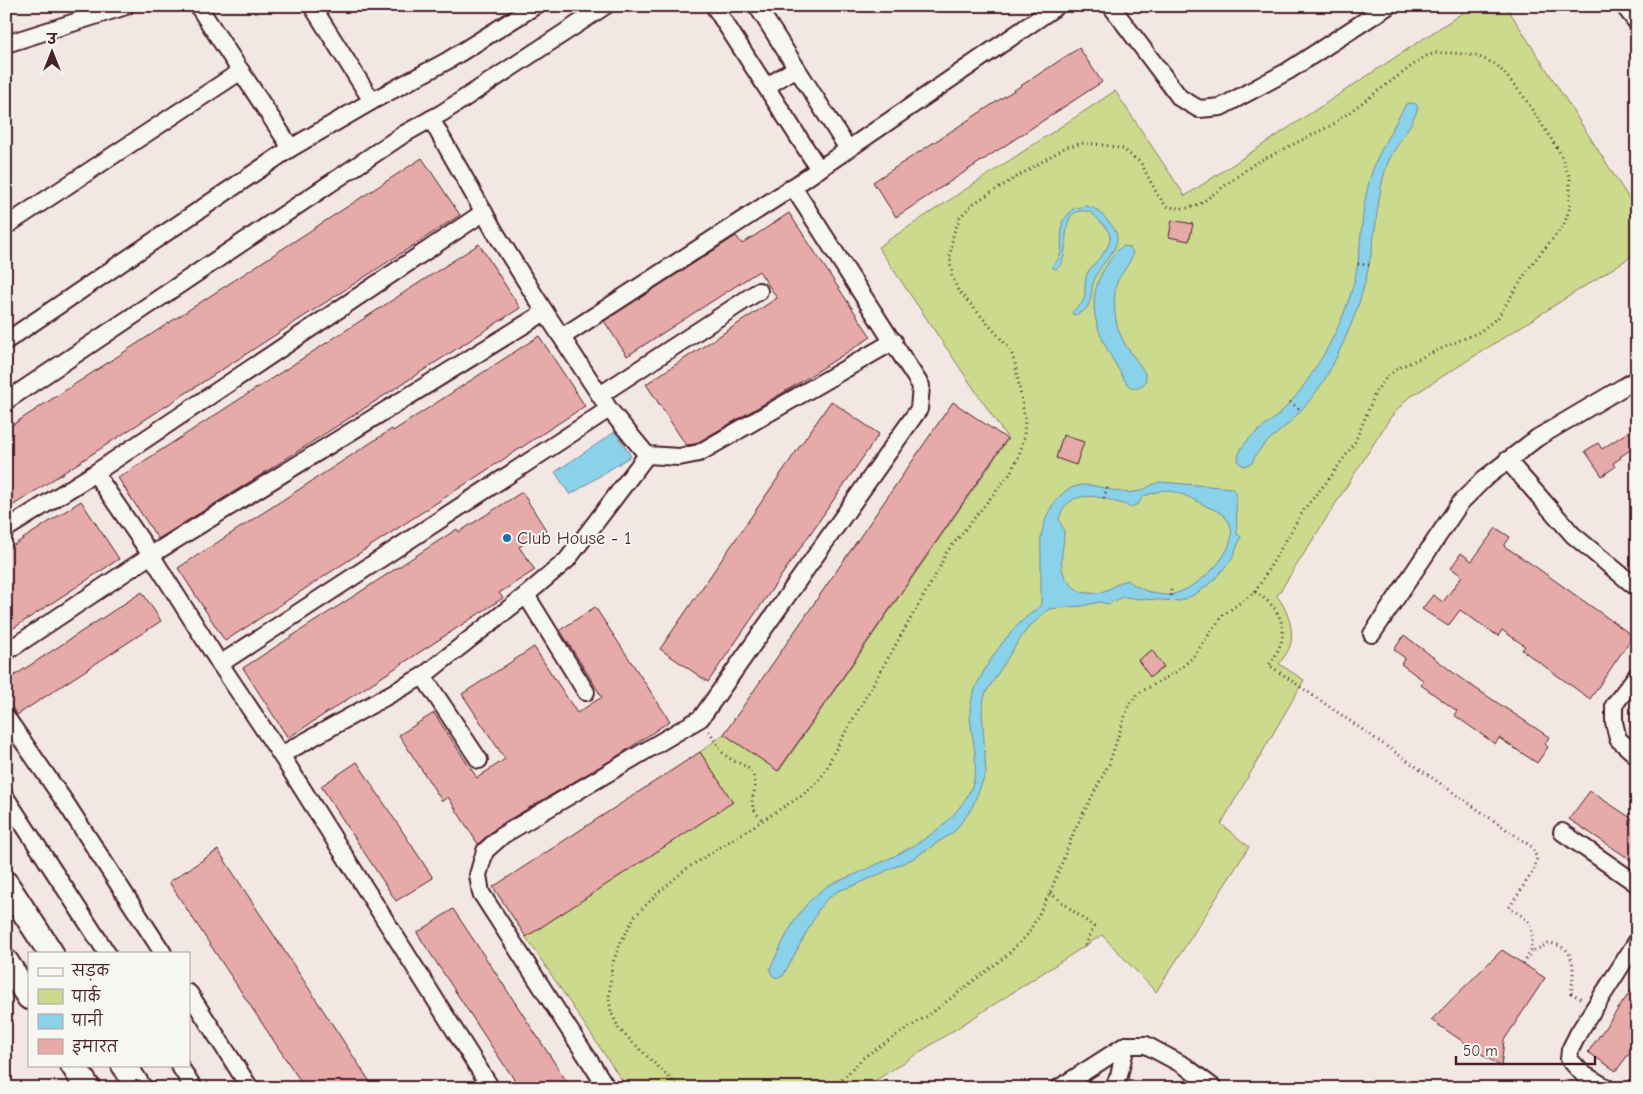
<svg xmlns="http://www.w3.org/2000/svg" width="1643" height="1094" font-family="'Comic Neue','Playpen Sans Deva',sans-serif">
  <rect width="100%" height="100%" fill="#f3e7e3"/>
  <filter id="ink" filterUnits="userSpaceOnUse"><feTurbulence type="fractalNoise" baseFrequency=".02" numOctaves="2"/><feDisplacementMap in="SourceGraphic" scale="10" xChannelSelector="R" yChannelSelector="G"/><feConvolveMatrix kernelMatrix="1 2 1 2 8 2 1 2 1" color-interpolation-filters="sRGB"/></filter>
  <g filter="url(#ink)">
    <!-- green -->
    <path fill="#ccda8e" stroke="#8b7c5c" d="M1473,6H1506L1637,211V253L1407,399L1390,418L1277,596C1287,609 1295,630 1290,646C1288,652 1283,658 1279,664L1304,680L1221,824L1249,847L1156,992L1102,935L864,1088H627L526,937L732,802L700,752L724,734L779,771L1008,439L878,247L1115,91L1185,196Z"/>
    <!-- water -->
    <g fill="#89d2ea" stroke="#708a9e" fill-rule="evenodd">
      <path d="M1411,103L1416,104L1418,108C1411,128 1395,145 1387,165C1377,194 1377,225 1371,254C1364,296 1350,331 1331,368C1320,390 1304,408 1287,425C1274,437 1258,446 1252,463L1244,466L1238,462C1237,441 1265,428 1278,415C1284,409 1291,402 1296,396C1303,387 1310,377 1316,367C1336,336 1352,300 1358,262C1362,233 1362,201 1372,172C1380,149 1394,126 1406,104Z"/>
      <path d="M1086,206C1096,208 1101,213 1108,221C1131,244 1104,256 1095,278C1088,295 1096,309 1074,315L1072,313C1075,307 1082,306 1084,299C1086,290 1084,280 1088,272C1095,260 1118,245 1107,229C1103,223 1096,218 1091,212C1059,203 1069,243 1063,259C1062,264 1060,266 1056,269L1053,268L1052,266L1058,260L1061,253L1062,222L1073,209Z"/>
      <path d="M1123,246L1129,247L1133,252C1131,265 1119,273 1116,286C1113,302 1114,321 1121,336C1127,351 1140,362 1146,376C1146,388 1135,392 1127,384C1105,346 1078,309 1106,266C1111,258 1115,251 1123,246Z"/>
      <polygon points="615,432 631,456 570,495 555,472"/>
      <path d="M1160,482L1232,488L1236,493L1237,534L1241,537L1232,559L1213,581L1196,594L1180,601L1142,599L1123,597L1108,604L1100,602L1082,606L1049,609L1029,627L1019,640L985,694L982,709L986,773L971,810L954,832L940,841L914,858L858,884L838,891L826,900L819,909L783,976C775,979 771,977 770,968C783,943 794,914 816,895C827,884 841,880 856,874C897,855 944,836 968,795C983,768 971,741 970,713C969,690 993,654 1008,636C1017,624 1029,615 1041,605C1041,588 1041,572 1041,555C1041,548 1040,539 1042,532C1047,510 1060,485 1086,485C1102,485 1118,495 1135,492C1144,491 1151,484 1160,482ZM1163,490C1178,491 1189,497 1202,504C1209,508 1220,511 1225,517C1251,544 1193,596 1165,595C1151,594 1138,588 1127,580C1113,584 1104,596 1088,593C1081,593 1075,589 1071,584C1055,570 1064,551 1064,533C1064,526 1057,522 1060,515C1070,490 1096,495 1116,502C1122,504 1126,504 1130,508L1138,504L1144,496Z"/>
    </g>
    <!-- building -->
    <g fill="#e6aba8" stroke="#4a1f2b">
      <polygon points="1079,48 1102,82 896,217 873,182"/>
      <polygon points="422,158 460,215 6,510 6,429"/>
      <polygon points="789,213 871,337 791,388 695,444 686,445 646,384 777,298 759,271 627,356 604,321 736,236 742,244"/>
      <polygon points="1172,220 1193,224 1189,241 1169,237"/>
      <polygon points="479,244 520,308 264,473 158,539 118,478"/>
      <polygon points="539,336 585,406 225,641 178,568 392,429 393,431"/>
      <polygon points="831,401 879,434 708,682 660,649"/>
      <polygon points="953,402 1007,439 778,771 724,734"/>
      <polygon points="1637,426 1637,445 1620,457 1621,458 1613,463 1615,467 1602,476 1585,451 1598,443 1602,449"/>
      <polygon points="1063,435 1084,442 1076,465 1056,458"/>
      <polygon points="522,492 546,530 519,547 535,570 499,593 503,598 288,738 243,668 457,529 459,532"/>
      <polygon points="81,501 119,559 6,633 6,550"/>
      <polygon points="1496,528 1510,537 1504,546 1533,565 1633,636 1590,699 1522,650 1525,646 1502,630 1498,636 1460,610 1448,626 1422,609 1433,595 1443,602 1462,576 1451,568 1461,553 1472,561"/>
      <polygon points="142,592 161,621 17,715 6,698 6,681"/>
      <polygon points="595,607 670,721 613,759 498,826 478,844 448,797 442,801 399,735 434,713 477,778 505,759 462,694 534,647 577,713 602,697 560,630"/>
      <polygon points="1404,635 1463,680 1549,737 1545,744 1548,747 1537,763 1499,738 1495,744 1454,715 1457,711 1421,685 1424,681 1401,664 1405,658 1394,650"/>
      <polygon points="1152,650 1164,667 1150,677 1138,660"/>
      <polygon points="700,752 733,802 526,937 493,887"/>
      <polygon points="357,762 433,878 396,901 321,786"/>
      <polygon points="1590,791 1637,822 1637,864 1569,819"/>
      <polygon points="218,850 304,981 374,1088 305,1088 242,993 169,882"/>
      <polygon points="453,909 495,972 571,1088 520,1088 492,1047 417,933"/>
      <polygon points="1502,950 1545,978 1504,1040 1501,1067 1431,1020"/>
      <polygon points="1637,982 1637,1043 1616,1071 1588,1052"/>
    </g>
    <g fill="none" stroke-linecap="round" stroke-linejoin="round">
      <!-- street casing -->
      <g stroke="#4a1f2b" stroke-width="20">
        <g id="street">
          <polyline points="198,6 291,148"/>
          <polyline points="312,6 372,101"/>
          <polyline points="714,6 819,169"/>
          <polyline points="757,6 848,149"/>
          <polyline points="1111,6 1180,98 1199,109 1221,107 1288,71 1388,6"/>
          <polyline points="1624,6 1637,23"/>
          <polyline points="6,44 126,6"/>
          <polyline points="766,87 796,68"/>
          <polyline points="431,119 495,232 545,312 609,409 647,455 679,457 699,453 894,341"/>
          <polyline points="6,226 241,71"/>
          <polyline points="562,337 793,187 1057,6"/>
          <polyline points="6,341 291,148 372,101 447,61 535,6"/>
          <polyline points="600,395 759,291"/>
          <polyline points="6,401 404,134 442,113 605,6"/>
          <polyline points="1507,460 1573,535 1637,588"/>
          <polyline points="95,473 151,555 220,664 281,755 491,1088"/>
          <polyline points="6,529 95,473 484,212"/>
          <polyline points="526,595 586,692"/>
          <polyline points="1372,634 1461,502 1484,479 1537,438 1637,379"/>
          <polyline points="6,652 151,555 545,312"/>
          <polyline points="220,664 609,409"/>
          <polyline points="1637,675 1614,705 1614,722 1618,739 1637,756"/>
          <polyline points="423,676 479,760"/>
          <polyline points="6,717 67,805 163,953"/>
          <polyline points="281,755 423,676 526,595 567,560 647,455"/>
          <polyline points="6,798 107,953"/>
          <polyline points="1562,832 1637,884"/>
          <polyline points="189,993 250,1088"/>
          <polyline points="179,1065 194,1088"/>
          <polyline points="607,1088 481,893 478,875 485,851 503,835 701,718 919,409 921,386 793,187"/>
          <polyline points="1059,1088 1126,1045 1146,1045 1185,1066 1214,1088"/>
          <polyline points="1113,1088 1119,1076 1126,1045"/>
          <polyline points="1607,1088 1583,1074 1569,1059 1570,1050 1579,1032 1637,941"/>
        </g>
      </g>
      <!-- secondary casing -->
      <g stroke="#4a1f2b" stroke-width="28">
        <g id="secondary">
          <polyline points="6,884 51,953"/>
          <polyline points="6,962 29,997"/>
          <polyline points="73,1065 88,1088"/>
          <polyline points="124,1065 139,1088"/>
        </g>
      </g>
      <!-- path -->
      <g stroke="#4a1f2b" stroke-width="3" stroke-dasharray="1 4" stroke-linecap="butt">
        <polyline points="1358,264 1369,265"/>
        <polyline points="1290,402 1301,410"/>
        <polyline points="1104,498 1108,485"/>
        <polyline points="1171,590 1171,601"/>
        <path d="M1255,592C1286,611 1291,636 1269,665L1532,847L1537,858L1534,870L1509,908C1534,922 1533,925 1531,952L1550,943C1554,944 1559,945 1562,947C1577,955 1573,979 1571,993L1582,999"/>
        <path d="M709,731C714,738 718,748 724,754C734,764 750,763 754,778C759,799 742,798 763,821"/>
        <polyline points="1050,893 1094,927 1085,946"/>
        <polyline points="1523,964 1531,952"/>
        <path d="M680,1088L619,1029L611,1012L609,997L612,965L620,944L635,916L658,893L686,869L801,796C820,782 824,775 833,754L938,571L946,553L1009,475L1019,456L1024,437L1025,419L1015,363L1010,349L958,290L952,276L950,257L953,235L960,217L974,203L1066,147L1084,143L1104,145L1123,149L1141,163L1157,194L1166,206L1175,208H1188L1200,204L1254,164L1332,125L1424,57L1435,53H1455L1477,56L1497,65L1522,94L1559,151L1570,178V207L1564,225L1531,265L1498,317L1481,331L1398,368L1386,378L1376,391L1355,442L1330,478L1305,508L1255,592L1223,615L1193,657L1178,671L1139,693L1129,704L1109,764L1075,829L1050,893L1028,934L1006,956L929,1015L889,1040L863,1058L834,1088"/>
      </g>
      <!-- street -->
      <use href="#street" stroke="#f6f6f2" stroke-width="16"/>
      <!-- secondary -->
      <use href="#secondary" stroke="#f6f6f2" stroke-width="24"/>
    </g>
  </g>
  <!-- markers -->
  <circle fill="#1f6fb2" stroke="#f6f6f2" stroke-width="2" cx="507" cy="538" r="5"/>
  <g text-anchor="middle" stroke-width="4" stroke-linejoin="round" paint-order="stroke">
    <!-- poi labels -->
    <g font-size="18" fill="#4a1f2b" stroke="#f6f6f2" text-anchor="start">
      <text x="517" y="544">Club House - 1</text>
    </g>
  </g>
  <!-- margin -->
  <rect width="1643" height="1094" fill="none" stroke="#f6f6f2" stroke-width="25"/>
  <rect x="12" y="12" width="1618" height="1069" fill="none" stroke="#4a1f2b" stroke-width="2" filter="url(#ink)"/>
  <!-- legend -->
  <rect x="28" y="952" width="162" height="115" fill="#f6f6f2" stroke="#b1a0a2"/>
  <rect x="38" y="968" width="25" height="8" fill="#f6f6f2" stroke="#b1a0a2"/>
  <text x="72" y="976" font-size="15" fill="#4a1f2b">सड़क</text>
  <rect x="38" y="989" width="25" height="15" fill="#ccda8e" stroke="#b1a0a2"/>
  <text x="72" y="1002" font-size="15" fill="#4a1f2b">पार्क</text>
  <rect x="38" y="1014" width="25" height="15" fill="#89d2ea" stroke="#b1a0a2"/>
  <text x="72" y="1026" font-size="15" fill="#4a1f2b">पानी</text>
  <rect x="38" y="1039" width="25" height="15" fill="#e6aba8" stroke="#b1a0a2"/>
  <text x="72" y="1052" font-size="15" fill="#4a1f2b">इमारत</text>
  <!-- north arrow -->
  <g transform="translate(52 52)" stroke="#f6f6f2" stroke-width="4" paint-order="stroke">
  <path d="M0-4L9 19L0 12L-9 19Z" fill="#4a1f2b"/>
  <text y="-8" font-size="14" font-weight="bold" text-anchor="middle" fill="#4a1f2b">उ</text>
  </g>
  <!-- scale -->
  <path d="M1456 1056v8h139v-8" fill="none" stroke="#4a1f2b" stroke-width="2.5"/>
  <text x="1463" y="1056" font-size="15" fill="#4a1f2b" stroke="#f6f6f2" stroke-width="4" paint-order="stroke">50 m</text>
</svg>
